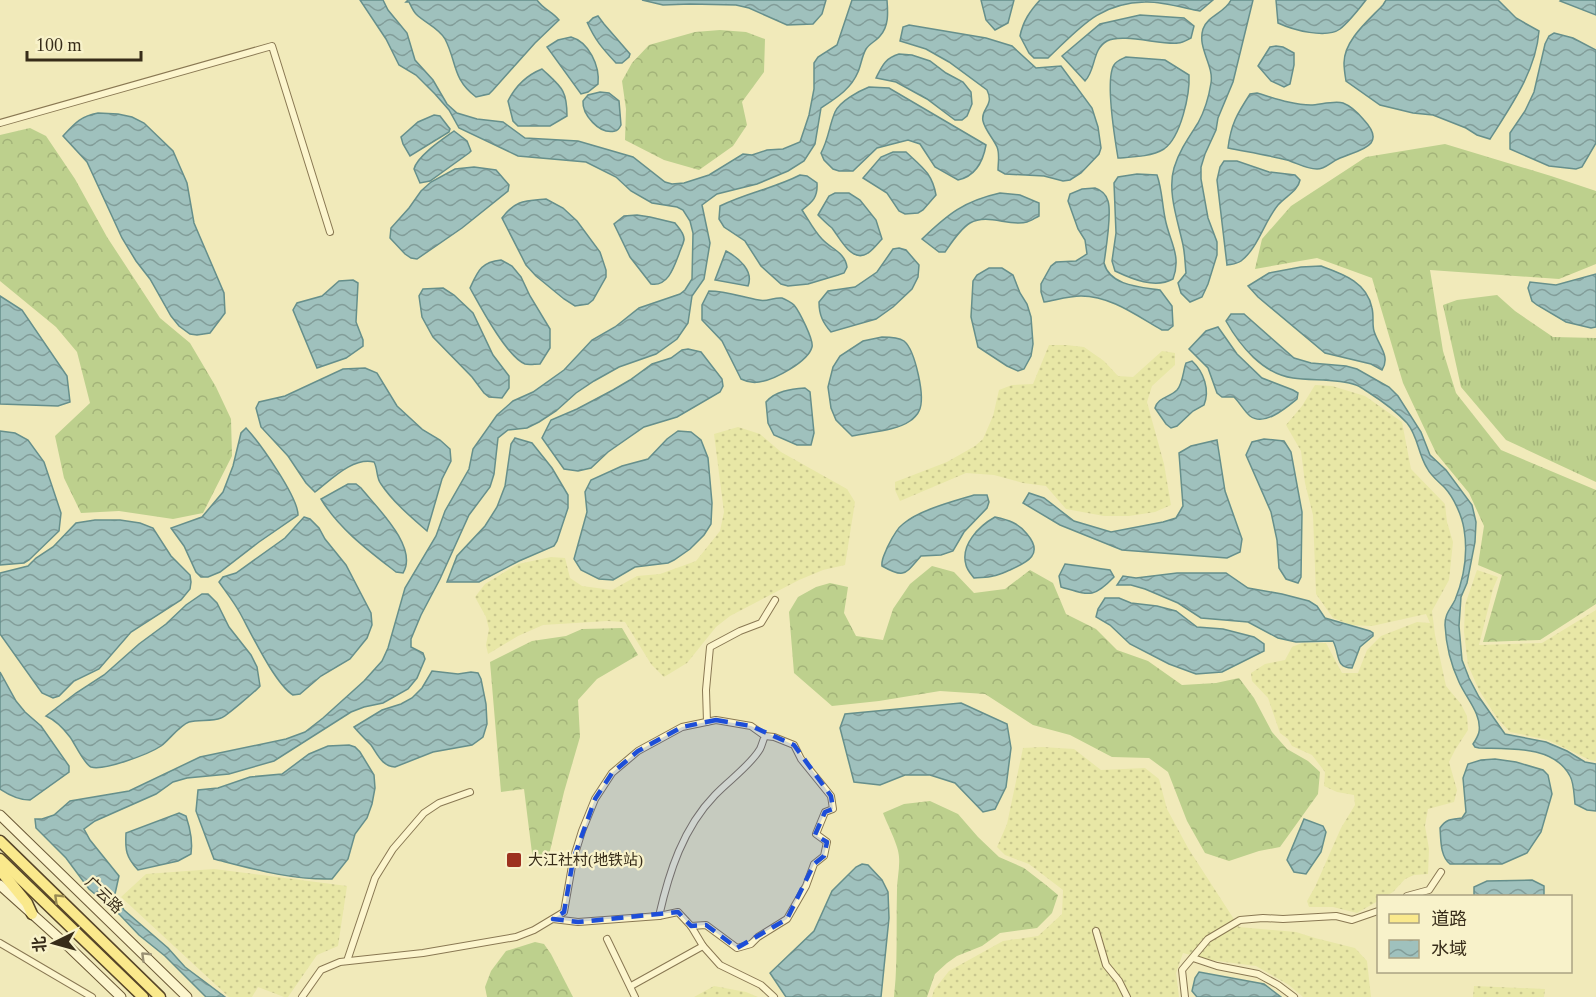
<svg xmlns="http://www.w3.org/2000/svg" width="1596" height="997" font-family="'Times New Roman','Noto Sans SC',serif">
  <defs>
    <pattern id="farmland-dots" width="8" height="8" patternUnits="userSpaceOnUse" patternTransform="scale(1.5)"><rect width="8" height="8" fill="#e8e7a6"/><path d="M2 2h.1M6 6h.1" fill="none" stroke="#c8c68e" stroke-width="1.8" stroke-linecap="round"/></pattern>
    <pattern id="grass-tufts" width="24" height="20" patternUnits="userSpaceOnUse" patternTransform="scale(1.5)"><rect width="24" height="20" fill="#bdd08d"/><path d="M3 7l-1-3M5 7V3M7 7l1-3M15 17l-1-3M17 17v-4M19 17l1-3" fill="none" stroke="#a3b379"/></pattern>
    <pattern id="forest-crowns" width="20" height="18" patternUnits="userSpaceOnUse" patternTransform="scale(1.5)"><rect width="20" height="18" fill="#bdd08d"/><path d="M2 6a3 3 0 1 1 6 0M12 15a3 3 0 1 1 6 0" fill="none" stroke="#a3b379"/></pattern>
    <pattern id="water-waves" width="16" height="10" patternUnits="userSpaceOnUse" patternTransform="scale(1.5)"><rect width="16" height="10" fill="#9fc1bd"/><path d="M0 5q4-4 8 0t8 0" fill="none" stroke="#829d99"/></pattern>
  </defs>
  <rect width="100%" height="100%" fill="#f1eaba"/>
  <!-- farmland -->
  <g fill="url(#farmland-dots)">
    <polygon points="1049,345 1066,345 1084,347 1104,361 1118,376 1133,377 1162,351 1175,353 1175,365 1152,386 1147,402 1164,464 1171,505 1155,512 1129,516 1104,516 1066,509 1046,486 1023,483 994,475 966,473 900,501 895,490 895,482 947,462 975,446 983,439 993,416 999,390 1012,385 1033,384"/>
    <polygon points="1315,385 1332,386 1365,396 1402,422 1411,469 1445,504 1447,522 1453,542 1449,580 1432,611 1435,635 1446,686 1461,704 1467,716 1468,730 1455,750 1449,762 1457,790 1454,802 1428,809 1425,826 1429,849 1428,874 1414,875 1405,879 1393,892 1386,896 1378,896 1378,901 1357,913 1333,907 1309,907 1307,901 1315,887 1341,828 1355,805 1354,795 1337,792 1324,786 1325,772 1312,755 1292,746 1288,739 1280,733 1268,698 1252,681 1251,673 1265,664 1285,660 1292,647 1302,643 1326,643 1342,673 1358,673 1367,650 1381,636 1417,622 1430,623 1426,614 1372,626 1351,625 1333,618 1316,594 1313,515 1305,483 1301,451 1286,425 1302,406"/>
    <polygon points="738,427 760,434 781,452 847,489 855,502 845,565 823,570 799,580 730,616 716,627 687,663 664,677 651,664 625,622 607,621 543,625 518,636 488,654 486,645 489,629 486,617 475,597 485,584 518,564 551,557 565,558 570,578 582,586 612,590 637,576 660,574 696,561 720,531 724,512 714,434"/>
    <polygon points="1477,570 1498,577 1493,589 1479,645 1542,643 1596,610 1596,761 1590,760 1548,740 1510,732 1497,718 1479,690 1468,665 1464,632 1465,605"/>
    <polygon points="1042,747 1074,749 1101,770 1145,768 1159,779 1167,809 1188,848 1239,927 1296,932 1315,938 1355,948 1367,961 1371,997 1303,997 1289,985 1256,966 1210,960 1183,953 1176,973 1179,997 932,997 934,990 949,971 1003,941 1038,936 1062,914 1063,890 1029,864 1005,855 997,847 1007,824 1023,748"/>
    <polygon points="214,869 347,886 338,946 317,955 288,997 284,997 258,987 252,997 229,997 121,897 146,874"/>
    <polygon points="714,986 746,992 758,997 694,997"/>
    <polygon points="1474,986 1545,989 1544,997 1473,997"/>
  </g>
  <!-- grass -->
  <polygon fill="url(#grass-tufts)" points="1497,295 1515,311 1553,337 1596,338 1596,482 1506,440 1461,387 1443,305 1457,300"/>
  <!-- forest -->
  <g fill="url(#forest-crowns)">
    <polygon points="720,30 746,32 765,39 764,72 742,102 747,125 733,146 699,170 664,160 625,140 626,109 622,81 632,63 649,45 695,32"/>
    <polygon points="30,128 46,136 75,179 107,237 160,318 190,343 216,387 231,419 232,456 203,513 173,519 119,511 81,513 64,478 55,436 90,403 77,352 56,327 0,281 0,135"/>
    <polygon points="1445,144 1551,176 1596,191 1596,264 1559,279 1430,270 1443,351 1456,393 1501,450 1596,490 1596,604 1540,640 1483,642 1502,575 1478,565 1484,526 1469,493 1436,453 1403,383 1372,278 1317,258 1255,269 1262,239 1291,206 1366,157"/>
    <polygon points="932,566 954,572 974,593 1005,589 1030,570 1053,583 1066,614 1096,629 1117,650 1148,661 1182,685 1216,683 1239,678 1254,698 1272,732 1287,749 1308,761 1320,772 1318,794 1280,847 1259,851 1229,861 1205,853 1187,821 1168,772 1149,758 1112,757 1070,735 1033,725 985,694 940,691 879,701 832,706 794,673 789,612 798,597 816,587 830,583 848,587 844,613 856,636 883,640 893,609 910,584"/>
    <polygon points="622,628 638,655 597,679 578,700 580,737 564,792 548,859 533,861 524,789 501,792 490,662 532,641 566,636 582,629"/>
    <path d="M930,801L958,814L978,837L999,857L1024,868L1046,885L1058,895L1052,913L1037,928L1000,933L982,946L957,956L947,963L935,974L927,997H894C898,962 896,925 897,890C897,879 900,868 899,857C899,846 887,824 883,813L904,804Z"/>
    <polygon points="535,942 544,944 551,954 573,997 487,997 485,987 491,971 506,951"/>
  </g>
  <!-- water -->
  <g fill="url(#water-waves)" stroke="#668f8b" stroke-width="1.5">
    <path d="M360,0H383L388,10L407,33L415,60L433,80L447,104L457,113L477,119L503,122L525,138L578,141L633,157L665,182L672,184L684,183L709,175L743,154L752,155L767,150L783,149L800,142L809,115L814,89V63L818,57L837,45L852,0H887C888,13 889,26 880,36C876,41 869,44 866,49C862,56 861,65 858,72C851,89 836,98 821,108L815,144L804,161L788,171L757,184L717,194L702,205L710,243L704,279L692,296L688,323L677,339L656,354L619,367L594,381L576,393L556,411L539,422L527,428L508,430L498,438L494,474L490,487L469,515L440,579L421,615L411,639V647L423,653L425,659L417,678L408,689L383,703L364,707L351,712L274,761L229,774L187,778L173,782L156,794L95,821L84,829L90,840L119,876L115,894L124,910L168,948L185,967L225,997H206L165,956L139,935L120,915L89,889L66,858L36,828L35,819H42L54,815L70,801L129,791L200,757L286,739L305,732L323,718L364,681L382,661L388,648L405,588L436,536L445,511L469,469L473,449L497,415L513,401L533,392L564,370L592,340L615,327L639,308L680,294L685,290L692,279L693,233L690,221L683,210L677,207L652,203L631,191L616,177L586,162L518,156L459,128L449,110L435,94L416,75L399,65L386,39Z"/>
    <path d="M408,0H537C544,10 552,11 559,20L535,43L493,90L489,94L476,97C452,79 457,62 445,39C439,28 425,23 416,14C413,11 411,6 409,2H406Z"/>
    <polygon points="642,0 826,0 822,14 813,24 787,25 749,8 736,5 690,4 663,5"/>
    <polygon points="981,0 1014,0 1008,23 995,30 986,20"/>
    <path d="M1040,0H1213L1200,11C1184,8 1160,1 1145,2C1098,3 1079,29 1048,58H1034L1029,53L1020,36C1023,21 1030,11 1040,0Z"/>
    <path d="M1231,0H1253L1233,82L1218,118L1216,130L1205,154L1201,167V179L1208,218L1217,242V255L1208,284L1202,297L1190,302L1181,293L1178,283L1186,273C1185,264 1185,254 1183,245C1178,221 1167,192 1174,168C1179,151 1189,137 1198,123C1204,112 1209,96 1211,83C1214,65 1197,48 1203,29C1208,15 1225,13 1231,0Z"/>
    <path d="M1276,0H1366C1359,9 1349,22 1340,29C1326,39 1293,30 1278,23Z"/>
    <path d="M1386,0H1498L1516,18L1539,31C1536,71 1511,106 1490,139L1477,135L1466,128L1433,115L1413,113L1380,105L1346,81C1345,75 1344,69 1344,63C1344,40 1369,20 1383,5Z"/>
    <polygon points="1561,0 1596,0 1596,15 1560,1"/>
    <path d="M1140,15L1184,18L1194,26L1191,38C1187,40 1183,43 1178,43C1161,45 1122,33 1107,41C1092,49 1096,70 1085,81L1062,56L1100,24Z"/>
    <path d="M598,16L604,24L630,54L629,57L622,63H616C602,48 595,40 587,22L588,23L593,18Z"/>
    <path d="M909,25L986,38L1012,46L1036,68L1061,66L1092,108L1098,127L1101,148L1099,154L1081,173L1070,180L1063,181L1044,176L1005,174L998,170C998,163 1000,154 997,147C993,138 985,130 983,121C980,109 995,106 987,90L949,62L926,49L900,41L903,27Z"/>
    <polygon points="1554,33 1573,38 1596,50 1596,143 1582,167 1576,169 1549,166 1510,149 1510,133 1525,111 1534,92 1545,44 1549,36"/>
    <path d="M571,37C589,42 600,66 598,84L588,92L581,94L547,47L558,40Z"/>
    <polygon points="1276,46 1283,47 1294,53 1294,65 1290,84 1284,87 1271,81 1258,66 1270,47"/>
    <path d="M899,54L912,55L930,61L946,73L963,82L971,92L972,104L967,116L962,120H955L927,99L896,82L876,78C882,66 885,58 899,54Z"/>
    <path d="M1126,57L1165,60L1189,75C1190,94 1181,137 1164,149C1151,157 1132,157 1118,158C1115,140 1105,79 1114,65C1116,61 1122,59 1126,57Z"/>
    <path d="M542,69C561,87 567,89 567,116L550,126H518L513,121L508,101C515,87 527,75 542,69Z"/>
    <path d="M869,87L889,88L986,145C983,162 976,176 958,180L935,167L920,144L908,140L877,148L853,171H839L833,169L824,160L821,153C829,138 829,126 835,112C840,101 859,91 869,87Z"/>
    <path d="M600,92L609,93L619,101L621,125C620,127 618,131 615,131C599,135 582,114 583,101L588,95Z"/>
    <path d="M1257,93C1274,98 1293,105 1311,105C1319,105 1335,100 1343,103C1351,106 1359,114 1364,120C1389,147 1357,150 1338,159C1331,162 1325,169 1317,169C1306,169 1297,163 1287,160C1267,155 1248,152 1228,148C1231,124 1237,114 1250,94Z"/>
    <path d="M98,113L118,114L132,117L144,123L173,151L187,183L194,223L224,293L225,313L210,333L197,335L190,334L179,326L171,316L150,279L136,261L122,238L87,162L63,136C75,123 81,116 98,113Z"/>
    <polygon points="434,115 440,116 450,129 449,132 410,156 403,144 401,137 418,122"/>
    <path d="M454,131L467,141L471,151L469,153L430,181L420,183L414,169C417,156 443,139 454,131Z"/>
    <path d="M893,152H906C922,167 932,173 936,195L923,210L918,213L905,214L899,211L887,193L863,178L881,157Z"/>
    <path d="M1224,161H1237L1269,172L1295,175L1300,180C1298,191 1286,196 1278,205C1264,222 1258,248 1241,261C1237,264 1232,264 1227,265L1217,180L1220,167Z"/>
    <polygon points="474,167 496,170 509,185 508,191 462,228 417,259 411,258 405,254 390,238 391,228 409,208 421,191 431,182 455,169"/>
    <path d="M1137,174L1157,175C1162,189 1162,203 1165,218C1169,241 1182,255 1173,279C1155,289 1132,279 1115,271L1112,261L1116,233L1114,183L1118,177Z"/>
    <path d="M800,175L807,176L817,183C818,198 812,202 802,210C808,219 814,231 822,239C831,249 845,252 847,267L844,273L838,275L808,284L788,286L781,284L761,266L745,241L724,227L719,219L720,206C746,193 775,188 800,175Z"/>
    <path d="M1095,188C1101,190 1106,194 1108,201C1112,214 1106,248 1104,263C1110,286 1140,287 1160,290L1172,306L1173,326L1168,330H1162C1137,316 1111,296 1081,296C1069,296 1056,300 1044,302L1041,292V284L1051,266L1056,262L1076,261L1087,254L1085,240L1078,229L1068,201L1070,194L1082,189Z"/>
    <path d="M835,193H849L860,200L876,220L882,239C878,243 873,250 868,253C852,264 840,238 832,228C827,224 822,219 818,215L829,196Z"/>
    <path d="M1000,193L1020,195L1039,203V216C1035,218 1031,221 1027,222C1009,227 988,213 970,223C960,229 952,242 945,252H939L922,239C948,214 964,201 1000,193Z"/>
    <path d="M546,199L563,208L577,221L600,252L606,270V277L593,300L588,304L575,306L564,299L536,276L526,265L502,218C515,200 525,201 546,199Z"/>
    <path d="M637,215L650,217L675,223C679,228 685,234 684,240C683,245 680,250 679,254C674,267 668,287 651,284L630,257L614,224L624,216Z"/>
    <path d="M899,248L906,250L919,265L918,277L912,289L893,307L876,319L831,332C823,323 819,315 819,302L828,291L855,287L877,272L893,249Z"/>
    <path d="M726,251C739,258 754,271 748,286L715,280Z"/>
    <path d="M501,260L512,266L521,277L530,296L550,329V348L540,364C535,364 529,365 525,364C507,357 480,306 470,288C478,271 481,262 501,260Z"/>
    <path d="M1321,266C1343,274 1367,282 1372,308C1374,316 1372,324 1374,331C1378,345 1391,356 1382,370L1371,364L1325,353L1258,297L1248,286L1269,273L1301,267Z"/>
    <polygon points="989,268 1002,268 1013,275 1020,293 1027,304 1031,317 1033,344 1031,356 1024,369 1018,371 1007,366 978,347 971,317 973,281 977,275"/>
    <polygon points="1596,274 1596,327 1591,328 1566,322 1537,305 1532,301 1528,288 1530,282 1556,285"/>
    <polygon points="353,280 358,283 356,322 363,340 363,346 346,358 317,368 293,310 297,303 322,296 339,281"/>
    <polygon points="443,288 454,295 473,313 493,355 509,376 509,388 502,398 489,397 484,393 472,377 433,337 422,317 419,296 423,289"/>
    <path d="M709,291C726,291 742,297 759,300C767,302 774,297 782,298C785,299 792,303 794,305C799,311 814,340 812,347C808,362 774,380 759,382C753,383 747,382 741,379L722,341L702,320V305Z"/>
    <polygon points="0,296 22,310 67,376 70,402 58,406 0,404"/>
    <path d="M1231,314H1244L1294,358L1311,363L1346,366L1357,369L1389,387L1398,396L1421,432L1430,455L1446,470L1472,505L1476,522L1475,542L1467,583L1461,597L1459,626L1462,660L1469,678L1479,697L1505,734L1546,742L1567,751L1585,762L1596,764V811L1587,810L1575,804C1574,795 1574,783 1570,776C1554,745 1508,749 1479,748L1475,747L1473,744C1475,741 1478,736 1479,732C1482,714 1466,698 1459,682C1451,665 1446,644 1445,625C1445,613 1450,610 1455,600C1464,578 1468,553 1464,529C1462,516 1454,498 1445,488C1439,482 1431,476 1427,468C1418,454 1418,436 1407,423C1395,410 1382,401 1368,392C1364,390 1360,386 1356,385C1337,378 1312,381 1293,378C1263,374 1240,346 1226,321Z"/>
    <path d="M1218,327L1237,354L1262,378L1293,390L1298,393L1297,399C1286,408 1264,427 1250,416C1244,411 1240,403 1234,397H1222L1217,393L1208,368L1189,349L1206,331Z"/>
    <path d="M882,337C889,337 898,337 904,341C915,350 926,398 919,411C918,414 913,419 910,421C896,431 869,432 852,436L836,420L831,408L828,387L833,367L840,356L863,341Z"/>
    <polygon points="688,349 701,352 722,379 723,386 720,392 677,417 644,427 608,452 591,468 578,471 564,469 542,438 551,420 577,409 613,390 630,380 652,364 671,358 682,350"/>
    <path d="M1192,361C1204,372 1210,390 1204,405L1193,411L1177,426L1171,428L1166,424L1155,408C1158,397 1169,398 1177,390C1183,383 1183,371 1186,363Z"/>
    <path d="M365,368L377,373L397,406L423,430L440,440L450,449L451,461L442,479L427,531C411,517 393,502 381,484C376,478 378,469 374,462C352,457 331,480 315,492L306,483L288,456L261,427L256,408L259,402L285,396L343,369Z"/>
    <path d="M805,388L810,392L814,433L811,445H797L774,435L768,423L766,402C775,391 791,389 805,388Z"/>
    <path d="M246,428C260,443 298,497 298,515L259,542L220,572L208,577H201L196,572L184,546L171,528L202,517L223,492L233,466L241,433Z"/>
    <polygon points="0,431 15,433 28,440 44,462 61,513 59,531 29,560 24,563 0,565"/>
    <polygon points="678,431 691,432 701,440 708,458 712,503 711,524 704,535 690,549 674,560 668,563 635,567 613,580 599,579 581,570 574,559 587,512 585,492 591,480 622,466 648,459 667,439"/>
    <polygon points="515,438 532,443 552,468 568,495 568,508 557,541 554,546 519,561 479,582 447,582 457,556 485,526 497,507 505,486 511,444"/>
    <polygon points="1264,439 1284,441 1291,452 1302,512 1301,577 1298,583 1286,579 1279,568 1277,540 1271,512 1246,455 1252,442"/>
    <polygon points="1217,440 1225,491 1242,539 1240,552 1227,558 1122,550 1060,525 1023,503 1029,493 1044,498 1074,521 1111,532 1163,522 1176,518 1183,506 1179,453 1191,446"/>
    <path d="M348,484H356L361,488C376,507 419,547 403,573L396,572C369,551 339,529 321,499Z"/>
    <path d="M974,495H987L989,502L987,508L964,532L953,551L941,555L921,556C905,574 905,579 882,566C881,559 885,554 887,548C891,540 896,529 903,524C919,510 954,501 974,495Z"/>
    <path d="M304,517L310,519L319,528L325,539L346,565L371,613L372,625L367,638L350,659L321,676L300,694L293,695C275,684 251,633 240,613C234,602 226,592 219,582L223,577L236,573L285,538Z"/>
    <path d="M995,517C1009,520 1018,523 1027,534C1044,554 1028,562 1010,570C1005,572 999,575 993,576C987,578 980,577 974,578C971,574 967,570 966,565C960,545 979,526 995,517Z"/>
    <polygon points="95,520 120,520 140,523 153,528 171,556 190,575 191,582 190,589 181,600 131,632 99,669 74,681 59,696 53,698 42,693 0,634 0,573 28,566 36,558 53,547 76,523"/>
    <path d="M1065,564L1110,570L1114,577C1093,599 1089,595 1061,587L1059,576Z"/>
    <path d="M1177,573H1226L1248,588L1282,594L1309,601L1317,606L1325,618L1370,631L1373,633V636L1360,647L1352,668C1335,668 1340,654 1333,641L1296,642L1278,638L1248,622L1201,618L1178,603L1145,589L1131,585H1117L1123,576L1136,578Z"/>
    <path d="M202,594H208L217,603L229,627L251,655L257,667L260,686C258,689 224,718 221,718C211,722 199,719 189,722C180,725 169,740 161,746C149,754 104,771 91,767C84,764 75,744 70,737C64,729 55,720 46,716L76,693L104,675L139,644L166,624L186,605Z"/>
    <polygon points="1105,598 1119,598 1131,603 1157,606 1176,611 1197,627 1223,629 1254,637 1264,644 1264,651 1222,672 1196,674 1169,664 1130,644 1110,625 1096,617 1098,609"/>
    <path d="M432,671L458,674L471,672L478,673L481,679L486,704L487,724L483,737L472,745L433,752L395,767C382,766 378,755 371,745C365,739 359,733 354,727L382,710L401,704L412,698L422,688Z"/>
    <path d="M0,672L16,701L25,712L41,726L69,766V772L30,800C19,800 9,795 0,789Z"/>
    <polygon points="961,703 1007,724 1011,748 1006,787 995,809 983,812 955,783 930,775 905,775 880,785 854,782 840,728 845,714"/>
    <path d="M349,745L355,747L360,752L374,775L375,788L372,804L367,818L355,834L348,859L332,879C291,880 253,869 214,859L196,811L198,790L218,788L250,777L282,774L309,754L328,746Z"/>
    <path d="M1495,759L1516,762L1543,770L1548,775L1552,794L1541,832L1527,853L1502,864H1450C1440,856 1441,840 1440,828C1446,819 1451,819 1462,818L1466,812L1463,778L1468,764L1481,760Z"/>
    <path d="M179,813L186,816C190,828 193,841 191,854L178,861L138,870C126,857 125,850 126,833Z"/>
    <polygon points="1304,819 1323,826 1326,832 1321,852 1306,874 1294,872 1287,860"/>
    <polygon points="862,864 868,865 882,880 888,892 889,918 881,997 786,997 770,973 814,931 832,891 856,867"/>
    <polygon points="1532,880 1544,886 1544,896 1474,896 1474,887 1487,881"/>
    <polygon points="1199,972 1264,984 1281,997 1197,997 1192,991 1195,978"/>
  </g>
  <g fill="none" stroke-linecap="round" stroke-linejoin="round">
    <!-- street casing -->
    <g stroke="#897853" stroke-width="8">
      <g id="street">
        <polyline points="0,123 272,46 330,232"/>
        <polyline points="707,722 706,690 710,647 740,631 761,623 775,600"/>
        <polyline points="1407,896 1429,890 1441,872"/>
        <polyline points="659,916 678,912 691,926 703,946 720,965 761,985 774,997"/>
        <polyline points="691,926 706,925 737,948 751,944 758,937 787,919 806,886 814,864 824,856 827,842 816,834 825,812 833,809 831,796 801,759 794,745 774,737 765,736"/>
        <polyline points="1096,931 1106,965 1119,981 1127,997"/>
        <polyline points="607,939 635,997"/>
        <polyline points="0,943 92,997"/>
        <polyline points="1193,958 1217,966 1258,974 1278,985 1294,997"/>
        <polyline points="347,961 375,878 393,849 424,813 439,803 470,792"/>
        <polyline points="631,986 703,946"/>
        <path d="M302,997L321,970L340,962L423,953L516,937L534,930L564,912L573,860L582,831L595,799L612,773L638,751L682,727L716,720L751,726L765,736C763,740 762,745 760,749C750,766 728,781 715,795C683,828 669,872 659,916L578,922L553,919"/>
        <polyline points="1185,997 1182,970 1208,939 1240,920 1263,918 1283,919 1336,916 1352,920 1378,911"/>
      </g>
    </g>
    <!-- secondary casing -->
    <g stroke="#6b5936" stroke-width="11">
      <g id="secondary">
        <polyline points="0,815 187,997"/>
        <polyline points="0,885 70,948 121,997"/>
      </g>
    </g>
    <!-- primary casing -->
    <g stroke="#564528" stroke-width="13">
      <g id="primary">
        <polyline points="0,841 160,997"/>
        <polyline points="0,859 143,997"/>
        <polyline points="0,870 27,903 32,914"/>
      </g>
    </g>
    <!-- street -->
    <use href="#street" stroke="#fcf5cd" stroke-width="6"/>
    <!-- secondary -->
    <use href="#secondary" stroke="#fcf5cd" stroke-width="9"/>
    <!-- primary -->
    <use href="#primary" stroke="#fae98c" stroke-width="10"/>
  </g>
  <!-- one-way arrows -->
  <defs><path id="oneway-chevron" d="M-2-3.5L2.5 0L-2 3.5" fill="none" stroke-width="1.6" stroke-linecap="round" stroke-linejoin="round" transform="scale(1.5)"/></defs>
  <use stroke="#988a52" href="#oneway-chevron" transform="translate(58 898) rotate(-136)"/>
  <use stroke="#9a9073" href="#oneway-chevron" transform="translate(145 956) rotate(-136)"/>
  <!-- marked area -->
  <path fill="#1d4ed8" fill-opacity="0.2" stroke="#1d4ed8" stroke-width="4.5" stroke-dasharray="12 8" stroke-linejoin="round" d="M716,720L751,726L794,745L831,796L833,809L825,812L815,835L827,842L824,856L814,864L787,919L737,948L706,925L691,926L678,912L578,922L553,919L564,912L573,860L595,799L612,773L638,751L682,727Z"/>
  <!-- markers -->
  <rect fill="#9d311e" stroke="#f8f2ca" stroke-width="2" x="506" y="852" width="16" height="16" rx="3"/>
  <g text-anchor="middle" stroke-width="4.5" stroke-linejoin="round" paint-order="stroke">
    <!-- poi labels -->
    <g font-size="15" fill="#372c19" stroke="#f8f2ca" text-anchor="start">
      <text x="528" y="865">大江社村(地铁站)</text>
    </g>
    <!-- street labels -->
    <g font-size="15" fill="#372c19" stroke="#f8f2ca">
      <text transform="translate(104 895) rotate(44)" y="5">广云路</text>
    </g>
  </g>
  <!-- legend -->
  <rect x="1377" y="895" width="195" height="78" fill="#f8f2ca" stroke="#aba383" stroke-width="1.5"/>
  <rect x="1389" y="914" width="30" height="9" fill="#fae98c" stroke="#aba383" stroke-width="1.5"/>
  <text x="1431" y="925" font-size="18" fill="#372c19">道路</text>
  <rect x="1389" y="940" width="30" height="18" fill="url(#water-waves)" stroke="#aba383" stroke-width="1.5"/>
  <text x="1431" y="955" font-size="18" fill="#372c19">水域</text>
  <!-- north arrow -->
  <g transform="translate(54 943) rotate(265)" stroke="#f8f2ca" stroke-width="4.5" paint-order="stroke">
  <path d="M0-4.5L10 22L0 15L-10 22Z" fill="#372c19"/>
  <text y="-9" font-size="16" font-weight="bold" text-anchor="middle" fill="#372c19">北</text>
  </g>
  <!-- scale -->
  <path d="M27 51v9h114v-9" fill="none" stroke="#372c19" stroke-width="3"/>
  <text x="36" y="51" font-size="18" fill="#372c19" stroke="#f8f2ca" stroke-width="4.5" paint-order="stroke">100 m</text>
</svg>
